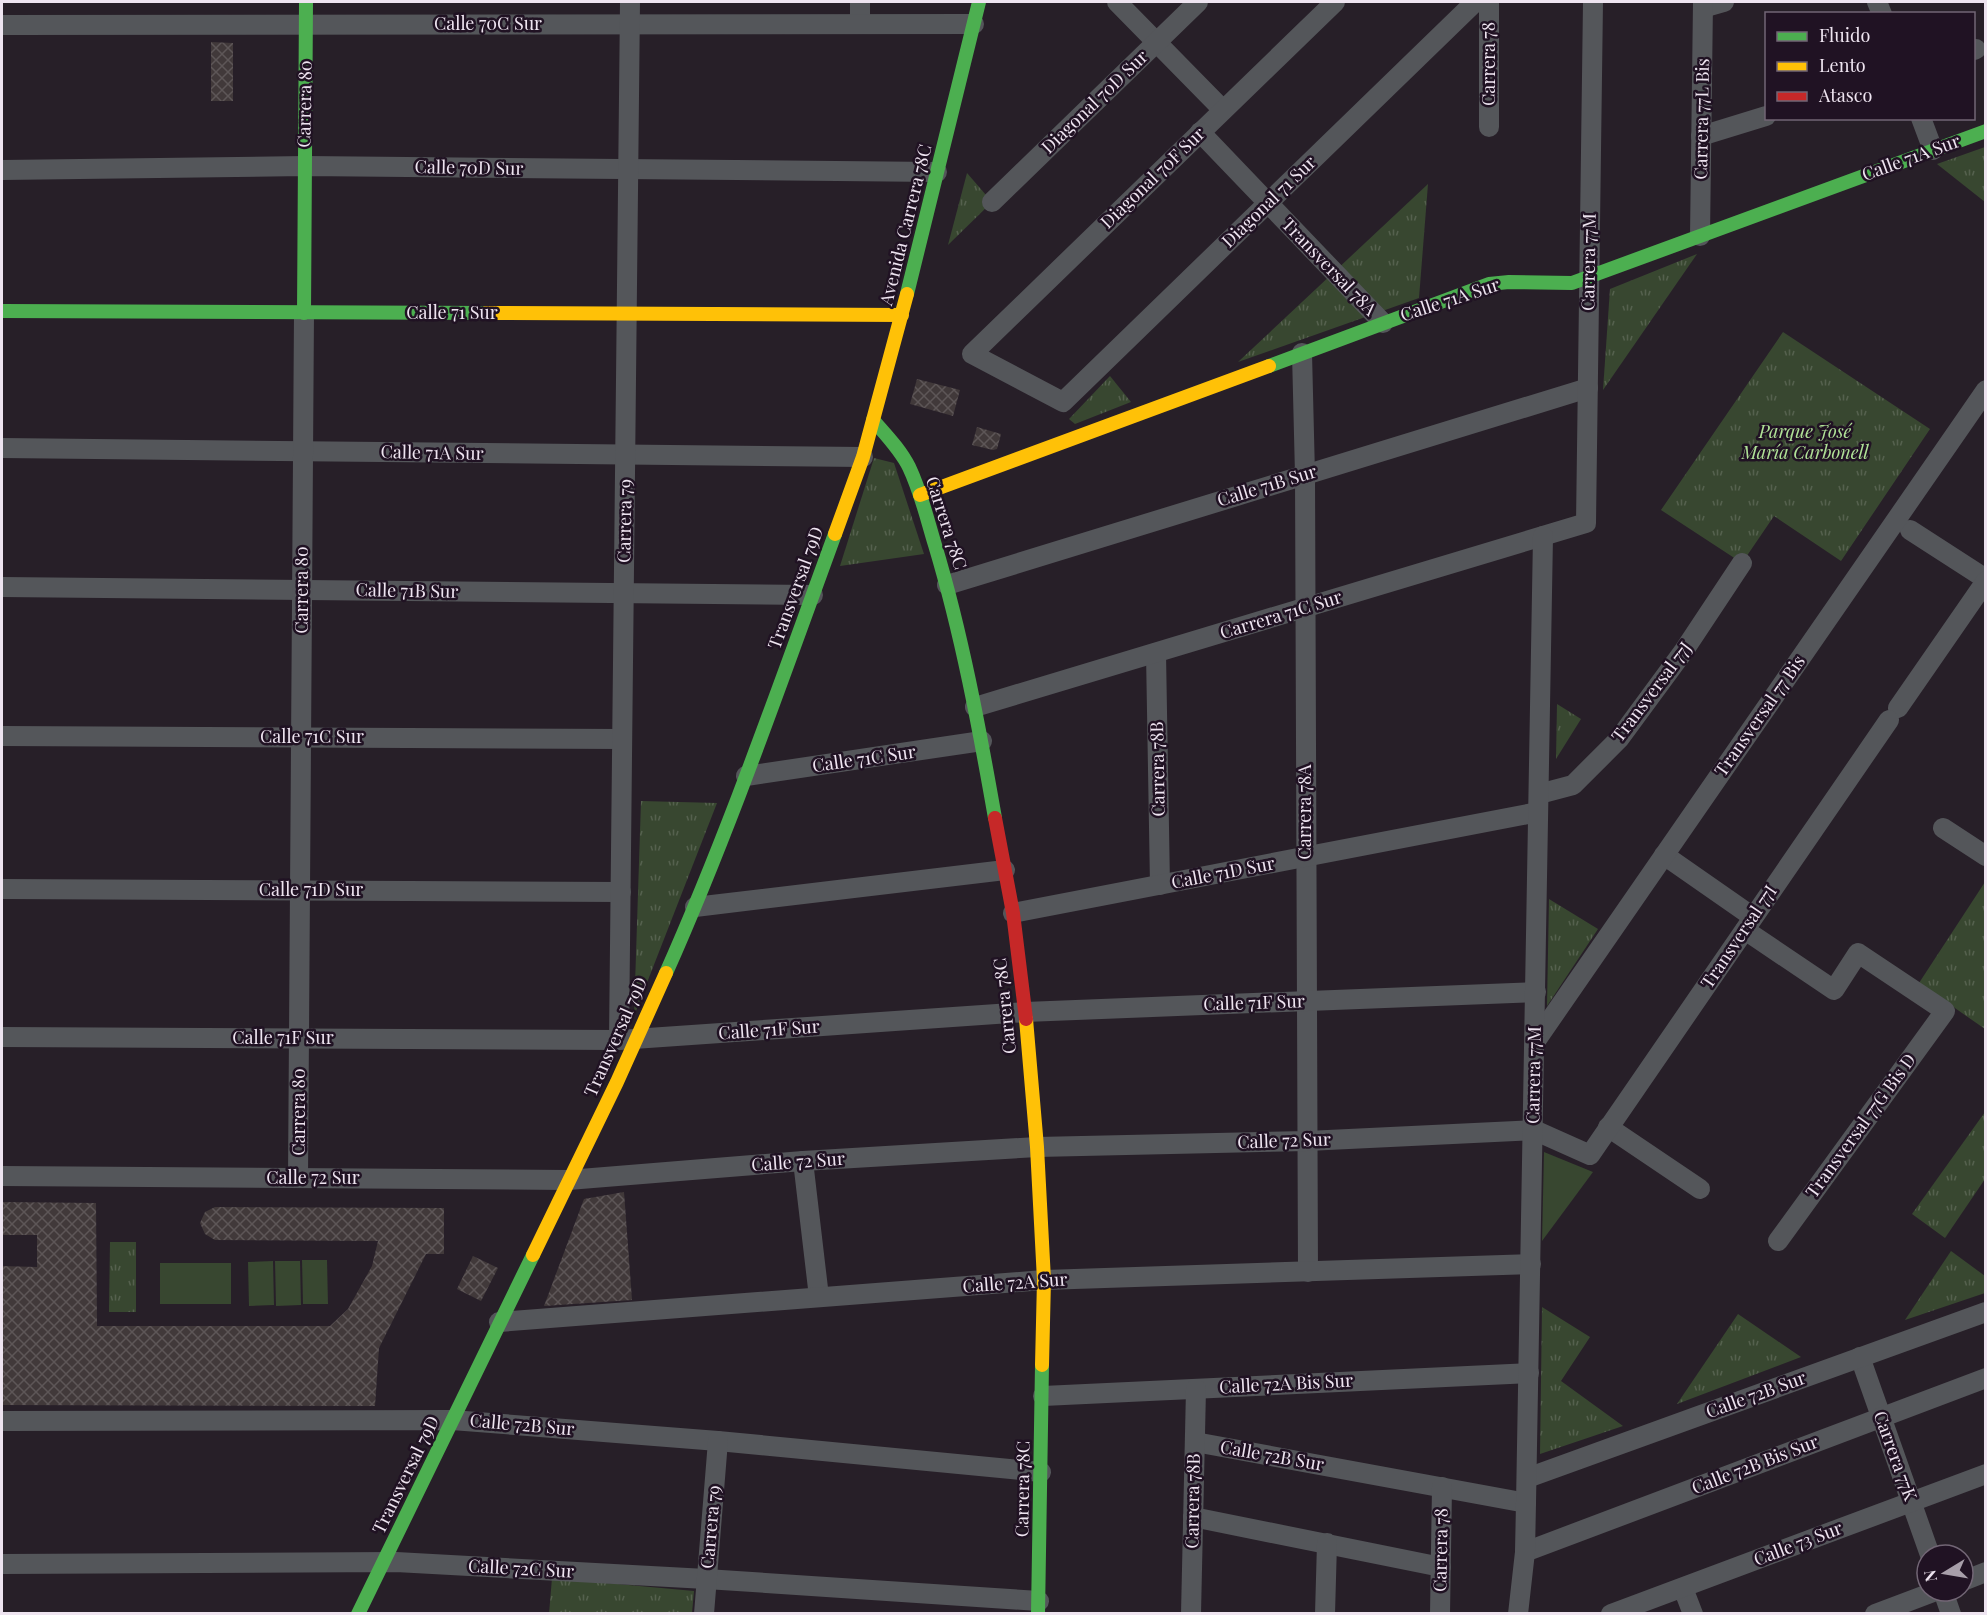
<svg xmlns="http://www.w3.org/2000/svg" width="1987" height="1615" font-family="'Playfair Display',serif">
  <defs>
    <pattern id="park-tufts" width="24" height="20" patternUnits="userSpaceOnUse" patternTransform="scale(1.5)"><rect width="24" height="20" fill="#384730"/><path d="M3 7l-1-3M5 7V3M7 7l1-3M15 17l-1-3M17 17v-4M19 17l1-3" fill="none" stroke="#55614e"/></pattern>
    <pattern id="building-cross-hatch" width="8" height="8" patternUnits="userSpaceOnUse" patternTransform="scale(1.5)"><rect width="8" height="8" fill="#41393a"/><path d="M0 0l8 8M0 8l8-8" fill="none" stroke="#5d5657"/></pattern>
  </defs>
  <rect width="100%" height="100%" fill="#271f28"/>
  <!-- grass -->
  <g fill="#384730">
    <polygon points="1544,1152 1593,1172 1542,1241"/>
    <polygon points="302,1260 327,1260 328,1304 303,1304"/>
    <polygon points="273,1261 274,1305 249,1306 248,1262"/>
    <polygon points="275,1261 300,1261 301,1305 276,1306"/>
    <rect x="160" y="1263" width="71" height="41"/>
  </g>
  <!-- park -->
  <g fill="url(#park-tufts)">
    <polygon points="1985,147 1985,202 1937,164"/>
    <polygon points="967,173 992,202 948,245"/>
    <polygon points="1428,184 1419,298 1238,362"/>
    <polygon points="1697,254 1603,390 1610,289"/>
    <polygon points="1783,332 1930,429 1841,561 1774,516 1742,563 1661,510"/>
    <polygon points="1110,376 1131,402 1075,424 1069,419"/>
    <polygon points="874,458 894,463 924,554 840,566"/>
    <polygon points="1557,704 1581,719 1556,759"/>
    <polygon points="641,801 717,803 634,1016"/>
    <polygon points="1985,882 1985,1029 1919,983"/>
    <polygon points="1549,899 1598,929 1547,1006"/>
    <polygon points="1985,1112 1985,1179 1945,1238 1912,1214"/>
    <polygon points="110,1242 136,1242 136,1312 109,1312"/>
    <polygon points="1951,1251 1985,1276 1985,1293 1905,1320"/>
    <polygon points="1542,1307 1590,1337 1561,1381 1623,1426 1540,1454"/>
    <polygon points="1738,1314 1801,1357 1677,1404"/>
    <polygon points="552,1578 694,1591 692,1613 549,1614"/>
  </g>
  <!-- building -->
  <g fill="url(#building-cross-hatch)">
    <polygon points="211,42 233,43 233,101 211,101"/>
    <polygon points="917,379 960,390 953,416 910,404"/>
    <polygon points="977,427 1001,434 997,449 993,450 972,445"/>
    <polygon points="624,1192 632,1300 544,1306 584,1199"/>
    <polygon points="2,1202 96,1203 97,1326 330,1326 348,1309 372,1266 378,1241 215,1240 205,1234 200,1223 205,1212 215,1207 444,1208 444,1254 426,1254 379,1348 375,1406 2,1405 2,1266 37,1267 37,1235 2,1235"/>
    <polygon points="473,1256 498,1268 481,1301 457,1289"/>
  </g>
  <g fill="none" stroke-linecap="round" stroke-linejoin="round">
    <!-- street -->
    <g stroke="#54565a" stroke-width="20">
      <polyline points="860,2 860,24"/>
      <polyline points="1117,2 1223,110"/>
      <polyline points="1335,2 972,354 1063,402 1475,2"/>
      <polyline points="1877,2 1882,14"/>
      <polyline points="1703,8 1724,2"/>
      <polyline points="2,25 974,24"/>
      <polyline points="1974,50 1976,49"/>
      <polyline points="1921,118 1933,150"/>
      <polyline points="1489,127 1489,2"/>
      <polyline points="1200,132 1383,323"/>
      <polyline points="1701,136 1766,116"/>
      <polyline points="2,170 305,166 937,172"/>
      <polyline points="992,202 1198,2"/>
      <polyline points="1700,236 1703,2"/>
      <polyline points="1302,353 1305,475 1308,1272"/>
      <polyline points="2,448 863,457"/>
      <polyline points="1910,530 1986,579"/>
      <polyline points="947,585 1588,388"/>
      <polyline points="2,587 813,595"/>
      <polyline points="1156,653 1160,885"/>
      <polyline points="975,707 1586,523 1593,2"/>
      <polyline points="1898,708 1986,581"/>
      <polyline points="2,736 622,739"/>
      <polyline points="746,776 982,741"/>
      <polyline points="1539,794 1573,785 1619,739 1683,652 1742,563"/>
      <polyline points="1943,828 1986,856"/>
      <polyline points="1664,855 1753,917"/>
      <polyline points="2,889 621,892"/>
      <polyline points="695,907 1005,870"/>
      <polyline points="1013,913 1538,812"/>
      <polyline points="1745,930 1834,990 1858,953 1945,1011 1778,1241"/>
      <polyline points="2,1037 619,1040 1025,1012 1536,992"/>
      <polyline points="619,1040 630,2"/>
      <polyline points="1535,1042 1986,390"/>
      <polyline points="1608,1127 1700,1189"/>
      <polyline points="803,1161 819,1297"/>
      <polyline points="2,1176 568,1180 803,1161 1037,1147 1307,1141 1534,1130 1590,1155 1889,720"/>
      <polyline points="298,1178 304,313"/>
      <polyline points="499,1322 1044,1280 1531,1264"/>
      <polyline points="1860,1357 1930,1555"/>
      <polyline points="1043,1396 1529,1373"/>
      <polyline points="2,1421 452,1420 718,1441 1041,1472"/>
      <polyline points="1195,1442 1526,1503"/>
      <polyline points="1527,1478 1986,1312"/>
      <polyline points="1193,1517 1441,1567"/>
      <polyline points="1525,1552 1986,1378"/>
      <polyline points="2,1564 396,1562 706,1579 1039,1601"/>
      <polyline points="1963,1581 1986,1572"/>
      <polyline points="1683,1588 1693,1614"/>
      <polyline points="1943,1591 1951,1614"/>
      <polyline points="704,1614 718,1441"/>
      <polyline points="1191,1614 1196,1389"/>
      <polyline points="1325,1614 1327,1543"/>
      <polyline points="1440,1614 1442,1487"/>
      <polyline points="1518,1614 1525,1552 1526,1503 1543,536"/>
      <polyline points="1611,1614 1986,1474"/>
      <polyline points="1875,1614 1936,1591"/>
    </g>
    <!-- fast -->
    <g stroke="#4caf50" stroke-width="14">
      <polyline points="907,294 979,2"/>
      <polyline points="2,311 486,313"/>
      <polyline points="304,313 306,2"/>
      <polyline points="1269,366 1489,284 1509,282 1572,283 1986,131"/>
      <path d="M873,420C886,435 900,449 909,467C921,492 927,519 935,545C962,635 979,727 995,818"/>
      <path d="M666,973C730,829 781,681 835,534"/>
      <polyline points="358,1614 533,1255"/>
      <polyline points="1038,1614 1042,1365"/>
    </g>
    <!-- slow -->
    <g stroke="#ffc107" stroke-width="14">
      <polyline points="486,313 902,315"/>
      <polyline points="920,495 1269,366"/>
      <polyline points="835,534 863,457 907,294"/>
      <polyline points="1026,1019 1037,1147 1044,1280 1042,1365"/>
      <polyline points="533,1255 617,1082 666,973"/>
    </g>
    <!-- jam -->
    <polyline stroke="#c62828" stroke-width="14" points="995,818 1013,913 1026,1019"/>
  </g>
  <g text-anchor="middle" stroke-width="5" stroke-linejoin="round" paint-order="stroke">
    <!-- street labels -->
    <g font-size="18" fill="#eee4f0" stroke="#201223">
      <text x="488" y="30">Calle 70C Sur</text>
      <text transform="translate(1489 64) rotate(-90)" y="6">Carrera 78</text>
      <text transform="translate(1095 102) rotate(-44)" y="6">Diagonal 70D Sur</text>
      <text transform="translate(305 104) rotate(-89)" y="6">Carrera 80</text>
      <text transform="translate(1702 119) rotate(-89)" y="6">Carrera 77L Bis</text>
      <text transform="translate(1911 158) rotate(-20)" y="6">Calle 71A Sur</text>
      <text transform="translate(469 168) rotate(1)" y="6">Calle 70D Sur</text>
      <text transform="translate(1153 178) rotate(-44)" y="6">Diagonal 70F Sur</text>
      <text transform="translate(1269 202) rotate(-44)" y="6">Diagonal 71 Sur</text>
      <text transform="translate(906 225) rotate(-76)" y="6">Avenida Carrera 78C</text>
      <text transform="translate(1589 262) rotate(-89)" y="6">Carrera 77M</text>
      <text transform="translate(1329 267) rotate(46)" y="6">Transversal 78A</text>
      <text transform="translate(1450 300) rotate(-18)" y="6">Calle 71A Sur</text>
      <text x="452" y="319">Calle 71 Sur</text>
      <text transform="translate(432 453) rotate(1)" y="6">Calle 71A Sur</text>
      <text transform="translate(1267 486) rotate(-17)" y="6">Calle 71B Sur</text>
      <text transform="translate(625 521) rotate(-89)" y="6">Carrera 79</text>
      <text transform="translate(946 523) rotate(72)" y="6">Carrera 78C</text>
      <text transform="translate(796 588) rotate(-70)" y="6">Transversal 79D</text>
      <text transform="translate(302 590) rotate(-90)" y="6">Carrera 80</text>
      <text transform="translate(407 591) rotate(1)" y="6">Calle 71B Sur</text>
      <text transform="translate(1281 615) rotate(-17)" y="6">Carrera 71C Sur</text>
      <text transform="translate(1652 692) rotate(-53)" y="6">Transversal 77J</text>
      <text transform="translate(1760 716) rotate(-55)" y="6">Transversal 77 Bis</text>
      <text x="312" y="743">Calle 71C Sur</text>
      <text transform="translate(864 759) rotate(-8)" y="6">Calle 71C Sur</text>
      <text transform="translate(1158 769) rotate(-91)" y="6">Carrera 78B</text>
      <text transform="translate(1305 812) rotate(-90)" y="6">Carrera 78A</text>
      <text transform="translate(1223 873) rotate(-11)" y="6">Calle 71D Sur</text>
      <text x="311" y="896">Calle 71D Sur</text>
      <text transform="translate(1739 937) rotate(-56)" y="6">Transversal 77I</text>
      <text transform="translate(1254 1003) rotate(-2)" y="6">Calle 71F Sur</text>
      <text transform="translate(1005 1006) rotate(-96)" y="6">Carrera 78C</text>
      <text transform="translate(769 1030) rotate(-4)" y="6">Calle 71F Sur</text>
      <text transform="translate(616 1037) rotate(-66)" y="6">Transversal 79D</text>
      <text x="283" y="1044">Calle 71F Sur</text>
      <text transform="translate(1534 1075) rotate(-89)" y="6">Carrera 77M</text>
      <text transform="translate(299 1112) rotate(-90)" y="6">Carrera 80</text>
      <text transform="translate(1861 1126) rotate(-54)" y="6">Transversal 77G Bis D</text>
      <text transform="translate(1284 1141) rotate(-2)" y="6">Calle 72 Sur</text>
      <text transform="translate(798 1162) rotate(-4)" y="6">Calle 72 Sur</text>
      <text x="313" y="1184">Calle 72 Sur</text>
      <text transform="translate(1015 1283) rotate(-4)" y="6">Calle 72A Sur</text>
      <text transform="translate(1286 1384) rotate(-3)" y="6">Calle 72A Bis Sur</text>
      <text transform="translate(1756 1395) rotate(-20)" y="6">Calle 72B Sur</text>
      <text transform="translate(522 1425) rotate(5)" y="6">Calle 72B Sur</text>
      <text transform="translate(1272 1456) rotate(10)" y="6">Calle 72B Sur</text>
      <text transform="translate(1895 1456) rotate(70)" y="6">Carrera 77K</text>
      <text transform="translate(1755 1465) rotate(-21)" y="6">Calle 72B Bis Sur</text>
      <text transform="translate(406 1475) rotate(-64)" y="6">Transversal 79D</text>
      <text transform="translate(1023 1489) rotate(-89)" y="6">Carrera 78C</text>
      <text transform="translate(1193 1501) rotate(-89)" y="6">Carrera 78B</text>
      <text transform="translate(711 1527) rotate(-85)" y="6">Carrera 79</text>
      <text transform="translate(1798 1544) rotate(-21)" y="6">Calle 73 Sur</text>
      <text transform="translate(1441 1550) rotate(-89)" y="6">Carrera 78</text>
      <text transform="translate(521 1569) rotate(3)" y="6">Calle 72C Sur</text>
    </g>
    <!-- park labels -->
    <g font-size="18" font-style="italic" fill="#b0e297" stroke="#201223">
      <text x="1805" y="438">Parque José<tspan x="1805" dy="21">María Carbonell</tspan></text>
    </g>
  </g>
  <!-- border -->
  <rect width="1987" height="1615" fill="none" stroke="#eee4f0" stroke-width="6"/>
  <!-- legend -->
  <rect x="1765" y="12" width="210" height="108" fill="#201223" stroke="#726675" stroke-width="1.5"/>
  <rect x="1777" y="32" width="30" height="9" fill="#4caf50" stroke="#726675" stroke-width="1.5"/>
  <text x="1819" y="42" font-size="18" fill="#eee4f0">Fluido</text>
  <rect x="1777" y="62" width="30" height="9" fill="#ffc107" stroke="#726675" stroke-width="1.5"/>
  <text x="1819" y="72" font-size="18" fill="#eee4f0">Lento</text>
  <rect x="1777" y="92" width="30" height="9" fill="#c62828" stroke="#726675" stroke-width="1.5"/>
  <text x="1819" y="102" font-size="18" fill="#eee4f0">Atasco</text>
  <!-- north arrow -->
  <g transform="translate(1945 1573) rotate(259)"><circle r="28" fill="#201223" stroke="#726675" stroke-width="1.5"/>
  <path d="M0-4.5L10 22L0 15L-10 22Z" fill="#a89faa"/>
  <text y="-9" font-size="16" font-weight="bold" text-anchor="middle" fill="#eee4f0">N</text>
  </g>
</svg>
